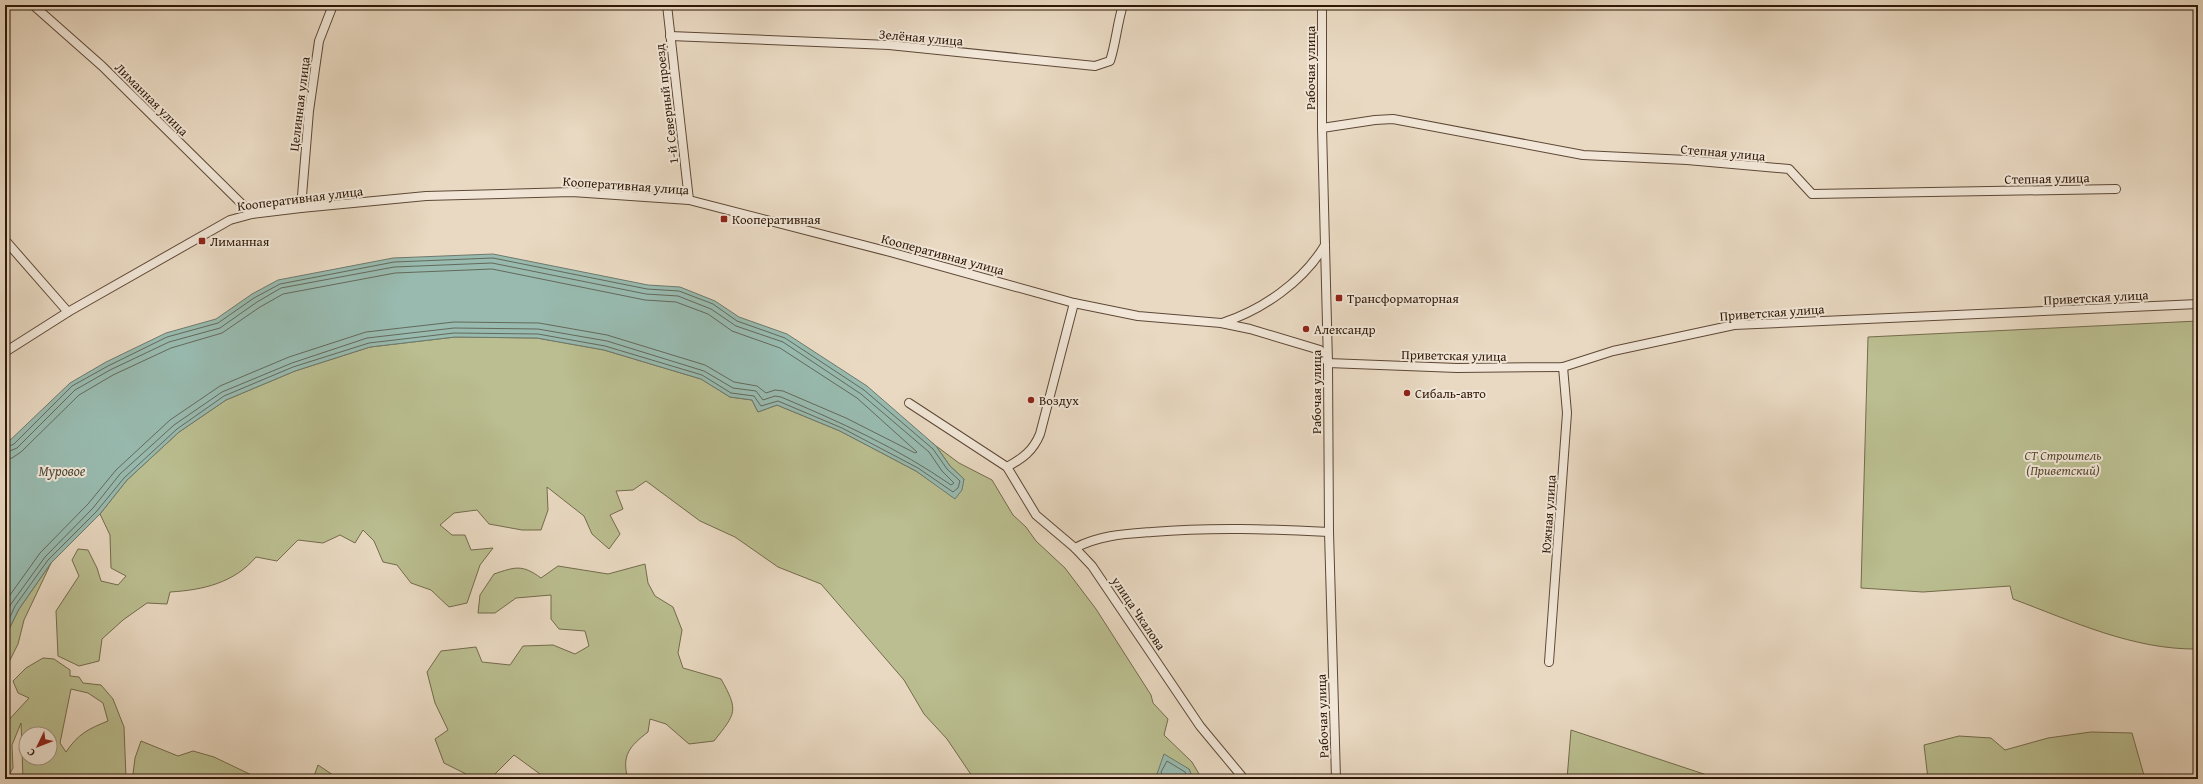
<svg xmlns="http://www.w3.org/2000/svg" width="2203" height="784" font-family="'Gentium Book Plus',serif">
  <rect width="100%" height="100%" fill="#e9d9c2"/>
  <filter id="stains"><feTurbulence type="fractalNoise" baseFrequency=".005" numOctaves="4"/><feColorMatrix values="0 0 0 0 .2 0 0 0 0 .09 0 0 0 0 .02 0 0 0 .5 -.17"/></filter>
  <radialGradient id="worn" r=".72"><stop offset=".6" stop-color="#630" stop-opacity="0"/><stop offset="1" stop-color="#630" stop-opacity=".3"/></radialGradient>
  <!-- green -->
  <g fill="#babe90" stroke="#746b4c" fill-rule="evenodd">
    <path d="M2198,321V649C2133,650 2072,621 2013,599L2010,586L1923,592L1861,588L1868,337Z"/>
    <path d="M455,337L537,338L604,350L701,379L730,397L752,400L758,412L777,405L840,431L916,471L955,498L964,479L950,466L936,446L920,434L959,463L992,480L1013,515L1026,527L1036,541L1065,568L1096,609L1151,695L1153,703L1168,719L1164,735L1192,762L1202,779H1193L1189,769L1157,774L1161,779H974L947,739L924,714L904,680L821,584L778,567L735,537L700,521L646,481L633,490L616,491L623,509L610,515L620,534L609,549L592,534L584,516L547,487L548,510L541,530H522L489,524L477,510L454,513L440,525L452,535H465L471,550L493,548L480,565L467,603L449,607L431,590L411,583L397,565L383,562L374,541L363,530L355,543L340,535L323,543L298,540L277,561L256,557C234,583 203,590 170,592L167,604L147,603L123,620L102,639L99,661L79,666L58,656L56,611L79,576L72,560L78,549L88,550L97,568L101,581L118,585L126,576L111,568L110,535L100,514L127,480L179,432L226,400L295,371L370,347Z"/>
    <polygon points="51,563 24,620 18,644 5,670 5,637 19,609"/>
    <path d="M645,564L648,583L655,596L673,607L682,630L678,653L683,668L721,679C739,711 736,713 714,741L689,744L666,724L650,719L648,732C630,746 621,755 628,779H598L593,775L591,779H535L540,774L514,755L490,779H471L466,774L444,763L435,739L448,730L435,703L427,672L441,651L476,647L482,662L510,665L523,646L553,645L575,654L589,646L585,631L559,629L551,619V595L516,598L495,613H478L480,595L494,574C515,567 522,564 541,578L558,566L608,574Z"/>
    <path d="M43,658L54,659L70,670V676L79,677L83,683L101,685L113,699L124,727L126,778L133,774L135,758L141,741L178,756L193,751L214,757L260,779H23L21,723L12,745L13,768L7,779H5V724L29,698L18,693L13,681L26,668ZM71,689L88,693L103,703L108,721C88,729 78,734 66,752L60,743ZM26,734H50V758H26Z"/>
    <polygon points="1571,730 1719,779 1567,779"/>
    <polygon points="2091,732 2132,733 2145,779 1928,779 1924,745 1959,736 1991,738 2005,750 2048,738"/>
    <polygon points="318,765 339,779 313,779"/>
  </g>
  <!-- water -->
  <g fill="#98baaf" stroke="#6e796c">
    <polygon points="493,254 648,285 680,287 715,301 739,317 787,334 867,386 936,446 950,466 964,479 962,490 955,499 916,471 840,431 777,405 758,412 752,400 730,397 701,379 604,350 537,338 455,337 370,347 295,371 226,400 179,432 127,480 100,514 51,563 19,609 5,637 5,445 70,383 106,362 166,333 216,319 252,294 278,280 393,258"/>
    <polygon points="1164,754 1189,769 1193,779 1161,779 1157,774"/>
  </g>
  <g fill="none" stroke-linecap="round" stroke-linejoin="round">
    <!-- shore -->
    <g stroke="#64695b" stroke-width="1">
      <polyline points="5,448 14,444 72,386 108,366 167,337 218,323 254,298 280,284 394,262 493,258 647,289 679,291 713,304 737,321 785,338 864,390 933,449 947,469 960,481 958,488 953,492 918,468 842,428 778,401 761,406 754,396 731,393 702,375 605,346 538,334 454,333 369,343 293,367 224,396 177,429 124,478 96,512 48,560 15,606 5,628"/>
      <path d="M5,453L17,448L75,390L110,370L169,342L220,328L257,302L281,288L394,267L492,263L646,294L678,296L711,309L736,326L783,342L861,394L929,452L942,471L954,483L951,485C898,448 840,422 781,397L775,396L763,400L756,391L733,388L704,371L607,341L538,329L454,328L367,338L292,363L222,392L174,425L120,474L93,508L45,557L11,604L5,616"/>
      <polyline points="5,459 12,458 21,452 79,395 113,375 171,348 222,333 260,307 283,294 395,273 492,269 645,300 676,302 708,314 732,331 780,348 857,398 917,452 915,453 846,418 783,391 775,390 766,393 757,386 734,382 705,365 607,335 539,323 454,322 366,332 289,357 220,386 170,420 116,470 88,504 40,553 5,602"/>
      <polyline points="1164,779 1161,772 1167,761 1185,772 1189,779"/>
    </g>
    <!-- minor casing -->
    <g stroke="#5e4836" stroke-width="10">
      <g id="minor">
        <polyline points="33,5 102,66 252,214"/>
        <polyline points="667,5 689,200"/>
        <polyline points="1322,5 1322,128 1328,363 1329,532 1336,779"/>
        <path d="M670,36L889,45L1095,66L1110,61C1116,43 1117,24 1123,5"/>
        <polyline points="1322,128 1375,120 1393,119 1583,155 1687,160 1789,169 1812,194 2116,189"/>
        <polyline points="301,208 309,111 319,41 333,5"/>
        <polyline points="5,240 68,312"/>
        <path d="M1222,323C1262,310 1303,282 1325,245"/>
        <polyline points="5,352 68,312 230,220 252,214 301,208 426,196 572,192 689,200 890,252 1074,303 1138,316 1221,323 1250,329 1320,350 1328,363 1457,368 1563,367 1613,351 1734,325 2198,304"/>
        <polyline points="909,403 1007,467 1036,515 1075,548 1092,566 1200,726 1244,779"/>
        <path d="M1007,467C1023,458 1033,451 1040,434L1074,303"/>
        <path d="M1075,548C1100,535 1124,534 1152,532C1211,527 1270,529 1329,532"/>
        <polyline points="1549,662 1567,413 1563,367"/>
      </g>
    </g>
    <!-- minor -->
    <use href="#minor" stroke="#f1e6d7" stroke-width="8"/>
  </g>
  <!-- markers -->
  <g fill="#8f2418" stroke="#f1e6d7" stroke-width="1.5">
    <rect x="720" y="215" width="8" height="8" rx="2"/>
    <rect x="198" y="237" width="8" height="8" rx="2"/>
    <rect x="1335" y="294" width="8" height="8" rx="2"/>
    <circle cx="1306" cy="329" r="4"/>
    <circle cx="1407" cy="393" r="4"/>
    <circle cx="1031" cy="400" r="4"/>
  </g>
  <g text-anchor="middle" stroke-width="4" stroke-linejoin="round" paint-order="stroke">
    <!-- street labels -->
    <g font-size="13" fill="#2f1807" stroke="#f1e6d7">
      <text transform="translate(921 37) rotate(5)" y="5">Зелёная улица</text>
      <text transform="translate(1310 68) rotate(-90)" y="5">Рабочая улица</text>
      <text transform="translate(152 99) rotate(45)" y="5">Лиманная улица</text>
      <text transform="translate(299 104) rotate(-83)" y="5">Целинная улица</text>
      <text transform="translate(666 104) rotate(-97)" y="5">1-й Северный проезд</text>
      <text transform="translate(1723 152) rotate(5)" y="5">Степная улица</text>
      <text transform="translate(2047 178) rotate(-1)" y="5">Степная улица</text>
      <text transform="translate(626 185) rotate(4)" y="5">Кооперативная улица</text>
      <text transform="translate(300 198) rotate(-7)" y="5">Кооперативная улица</text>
      <text transform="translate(943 254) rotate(15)" y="5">Кооперативная улица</text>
      <text transform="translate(2096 297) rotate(-3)" y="5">Приветская улица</text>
      <text transform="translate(1772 312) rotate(-4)" y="5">Приветская улица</text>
      <text transform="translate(1454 355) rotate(1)" y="5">Приветская улица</text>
      <text transform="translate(1316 392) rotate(-90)" y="5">Рабочая улица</text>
      <text transform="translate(1548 514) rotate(-86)" y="5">Южная улица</text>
      <text transform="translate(1139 613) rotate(56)" y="5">улица Чкалова</text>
      <text transform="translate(1322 716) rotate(-92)" y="5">Рабочая улица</text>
    </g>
    <!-- poi labels -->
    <g font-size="13" fill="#2f1807" stroke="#f1e6d7" text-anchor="start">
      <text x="732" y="224">Кооперативная</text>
      <text x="210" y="246">Лиманная</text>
      <text x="1347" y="303">Трансформаторная</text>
      <text x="1314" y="334">Александр</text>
      <text x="1415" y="398">Сибаль-авто</text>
      <text x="1039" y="405">Воздух</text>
    </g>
    <!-- park labels -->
    <g font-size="13" font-style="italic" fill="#594a30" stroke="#f1e6d7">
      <text x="2063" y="460">СТ Строитель<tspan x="2063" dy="15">(Приветский)</tspan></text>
    </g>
    <!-- water labels -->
    <g font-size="14" font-style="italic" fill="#4e4939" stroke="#f1e6d7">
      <text x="62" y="476">Муровое</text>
    </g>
  </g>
  <!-- margin -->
  <rect width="2203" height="784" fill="none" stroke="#e9d9c2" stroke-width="20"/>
  <rect x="6" y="6" width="2191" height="772" fill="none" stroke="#2f1807" stroke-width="2"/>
  <rect x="10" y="10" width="2183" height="764" fill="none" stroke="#2f1807"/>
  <!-- north arrow -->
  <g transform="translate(38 746) rotate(227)"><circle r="19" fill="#f1e6d7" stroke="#a39484"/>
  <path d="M0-3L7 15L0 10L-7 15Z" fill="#8f2418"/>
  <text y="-6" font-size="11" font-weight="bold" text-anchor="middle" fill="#2f1807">С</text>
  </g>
  <rect width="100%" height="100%" filter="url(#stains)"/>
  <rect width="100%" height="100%" fill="url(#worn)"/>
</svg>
